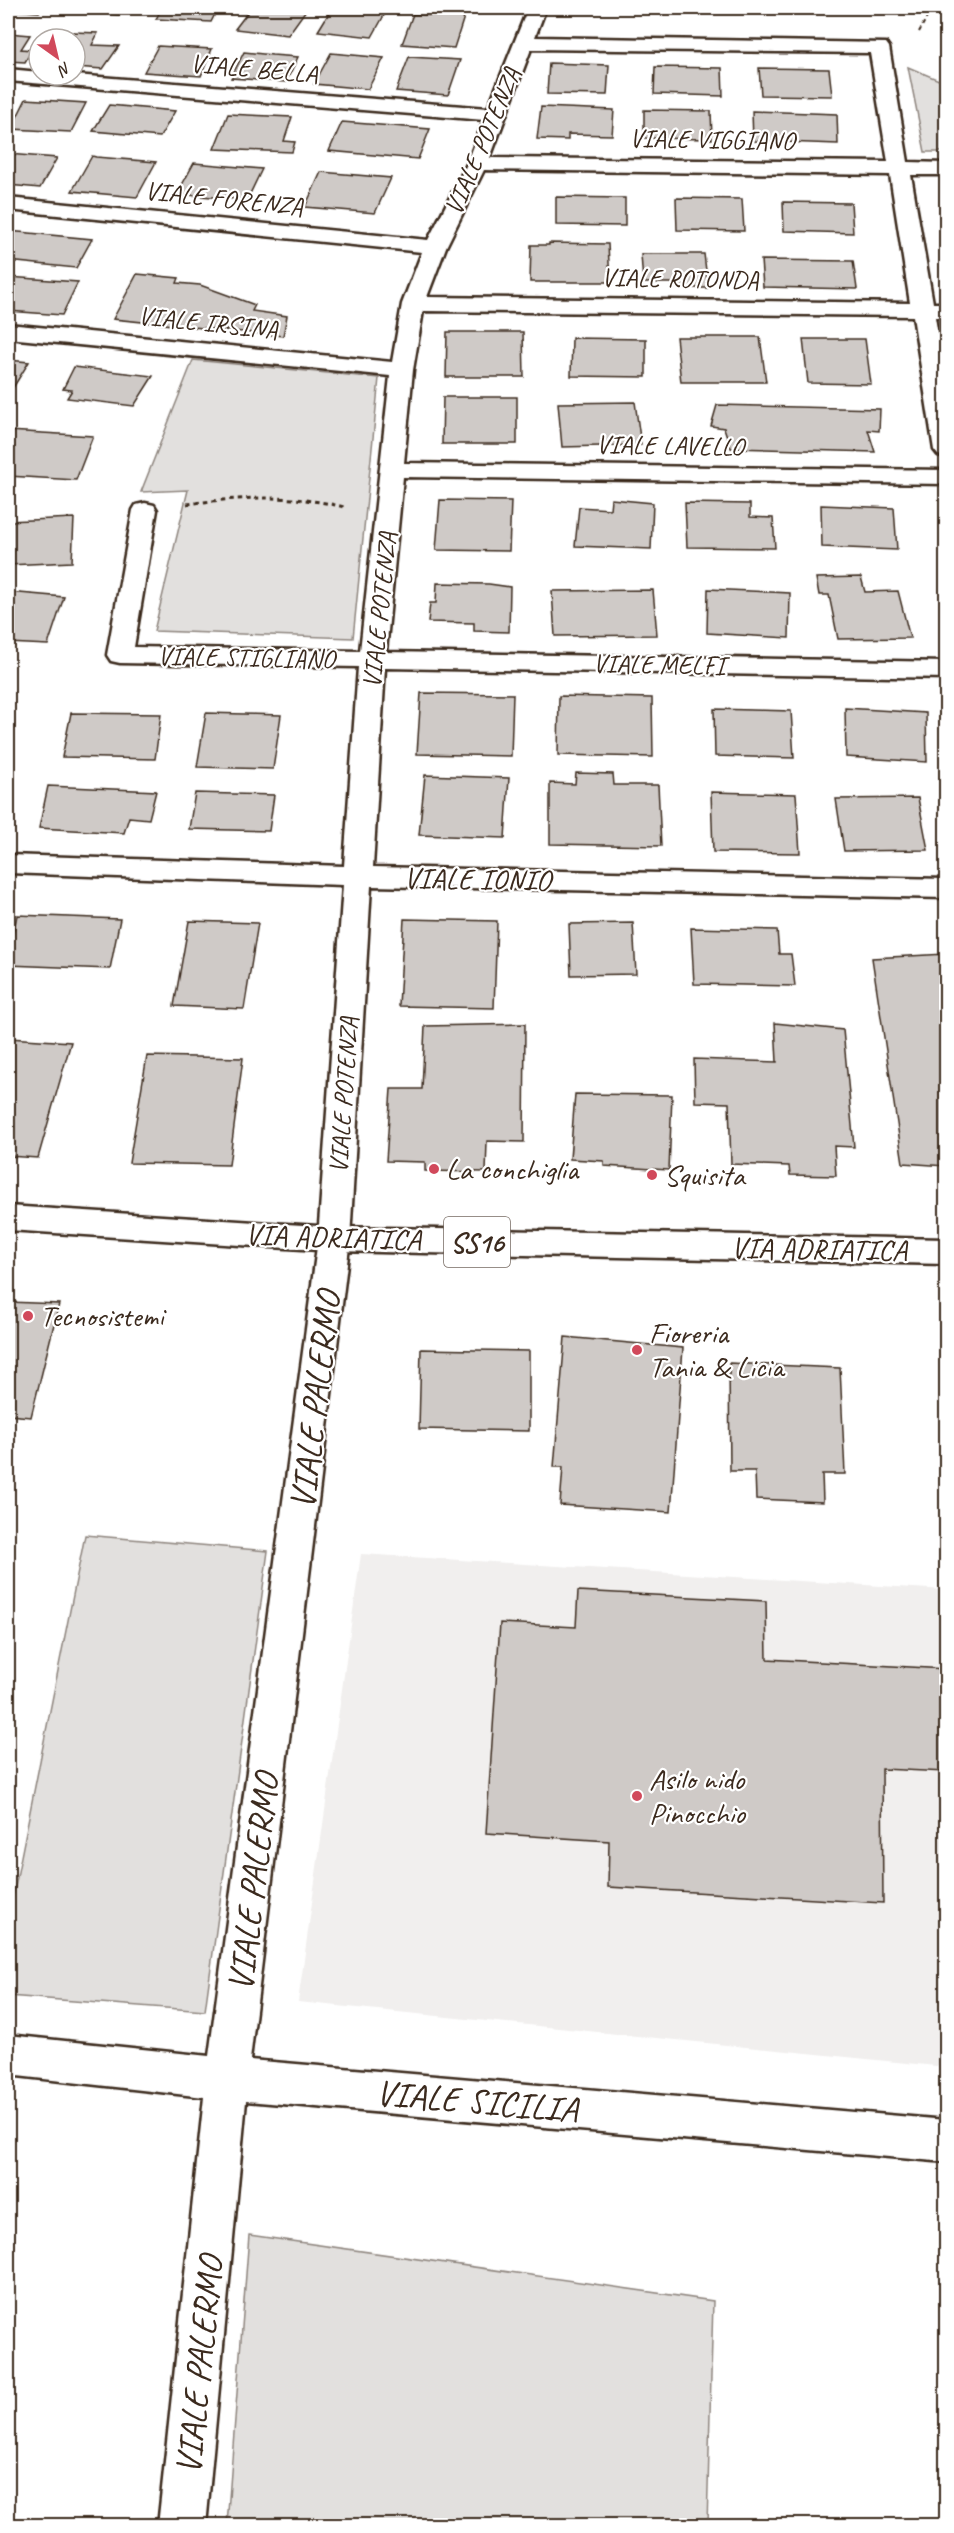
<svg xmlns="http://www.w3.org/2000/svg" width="954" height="2533" font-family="Caveat,sans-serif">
  <rect width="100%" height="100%" fill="#fff"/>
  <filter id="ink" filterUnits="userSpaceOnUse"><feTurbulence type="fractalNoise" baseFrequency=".0167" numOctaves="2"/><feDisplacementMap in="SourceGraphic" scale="12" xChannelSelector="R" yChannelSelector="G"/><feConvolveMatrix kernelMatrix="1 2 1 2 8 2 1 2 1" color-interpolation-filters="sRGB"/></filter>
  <g filter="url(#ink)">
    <!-- built -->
    <polygon fill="#f1efee" points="361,1554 946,1590 946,2067 298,2002"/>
    <!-- green -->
    <g fill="#e2e0de" stroke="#8e857e" stroke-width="1.5">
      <polygon points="908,67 946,83 946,152 925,152"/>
      <polygon points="193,360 379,378 353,638 154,631 188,490 141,492"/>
      <polygon points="85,1535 268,1551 205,2011 8,1996 8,1922"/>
      <polygon points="249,2235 713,2301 707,2525 227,2525"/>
    </g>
    <!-- building -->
    <g fill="#cfcac7" stroke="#3b2a1e" stroke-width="1.5">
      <polygon points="8,8 43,8 39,12 8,10"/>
      <polygon points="77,8 123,8 119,15 75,12"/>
      <polygon points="162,8 218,8 211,22 156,19"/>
      <polygon points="251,8 282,8 306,10 288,35 235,29"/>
      <polygon points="332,8 363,8 387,10 372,37 318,31"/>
      <polygon points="413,14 464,17 454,48 402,44"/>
      <polygon points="73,32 98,33 92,45 119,46 103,69 75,67 75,39 69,39"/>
      <polygon points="8,33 30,35 21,49 32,50 25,62 8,61"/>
      <polygon points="158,46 175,47 212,49 201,76 144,72"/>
      <polygon points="244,52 272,55 298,57 286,82 231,78"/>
      <polygon points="331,53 384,58 368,89 314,84"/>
      <polygon points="409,57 460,60 448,95 396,91"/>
      <polygon points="549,63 609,65 607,95 547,94"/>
      <polygon points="655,67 722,68 723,96 654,94"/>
      <polygon points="759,68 829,69 832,96 761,95"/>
      <polygon points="26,99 86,103 71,132 11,129"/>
      <polygon points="109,105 175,111 160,137 93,131"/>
      <polygon points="541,107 614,110 612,135 568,134 568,140 537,139"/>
      <polygon points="644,110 711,111 712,139 644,138"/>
      <polygon points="752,111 837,114 838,144 753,141"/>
      <polygon points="228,114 292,117 284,141 295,142 292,152 214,149"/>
      <polygon points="342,122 430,129 418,159 329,151"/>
      <polygon points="8,154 32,156 57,158 40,188 8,185"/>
      <polygon points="92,156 96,157 156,162 137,197 72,191"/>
      <polygon points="194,163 262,169 247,200 177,194"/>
      <polygon points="321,172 391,178 375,213 305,207"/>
      <polygon points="556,197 625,198 625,226 556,225"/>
      <polygon points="676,198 742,199 744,231 677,230"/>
      <polygon points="783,202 851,203 853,233 784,231"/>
      <polygon points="8,231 92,239 76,268 8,261"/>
      <polygon points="549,243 608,244 610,282 530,282 531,245 549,245"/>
      <polygon points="641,254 704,254 708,288 676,288 676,283 643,283"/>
      <polygon points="761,260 853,261 857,289 763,287"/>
      <polygon points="137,274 179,278 177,283 200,285 255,305 252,311 287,316 283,336 113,319"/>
      <polygon points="8,277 78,282 62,315 8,311"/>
      <polygon points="447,332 523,332 524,377 446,377"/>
      <polygon points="676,337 760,337 766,382 681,382"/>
      <polygon points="572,338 646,339 646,377 571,376"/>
      <polygon points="803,339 865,339 871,384 808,383"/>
      <polygon points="8,360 29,362 11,391 8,391"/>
      <polygon points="74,367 153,376 134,406 67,398 72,390 63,389"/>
      <polygon points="443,397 517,397 517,444 442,444"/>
      <polygon points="635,402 641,445 562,447 558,403"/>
      <polygon points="717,405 880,409 879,431 868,430 875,452 731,448 724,428 711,426"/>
      <polygon points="8,431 93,436 76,480 8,476"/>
      <polygon points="611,499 653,503 651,549 575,546 579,507 610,509"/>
      <polygon points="440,500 511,501 509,551 436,550"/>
      <polygon points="685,503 750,504 750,517 773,518 775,548 687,547"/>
      <polygon points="821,505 894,508 897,550 822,547"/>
      <polygon points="74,518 72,562 8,565 8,521"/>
      <polygon points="861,577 865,592 898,591 910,638 838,639 829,595 819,595 816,578"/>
      <polygon points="437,583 489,584 510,587 509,632 474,631 474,623 428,622 430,603 436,603"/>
      <polygon points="708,589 790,593 789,638 707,633"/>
      <polygon points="653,590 657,635 555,636 552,591"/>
      <polygon points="8,592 64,597 48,645 8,643"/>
      <polygon points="421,693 513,694 511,756 417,754"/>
      <polygon points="559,696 652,698 653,757 558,755"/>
      <polygon points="845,708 926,713 927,762 846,757"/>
      <polygon points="714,709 791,711 794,758 715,756"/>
      <polygon points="71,713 161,714 155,759 62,757"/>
      <polygon points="206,713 281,715 273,769 197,767"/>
      <polygon points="576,773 613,774 614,785 658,785 661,846 550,844 550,783 575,784"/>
      <polygon points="425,775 509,778 505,838 419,835"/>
      <polygon points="48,786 156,791 149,819 129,817 124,833 39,828"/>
      <polygon points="711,792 796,794 800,853 713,852"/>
      <polygon points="195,793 274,795 269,831 189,829"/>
      <polygon points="918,798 928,850 844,851 836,799"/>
      <polygon points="17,915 120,919 110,969 8,965 8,939 12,939"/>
      <polygon points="404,919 497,921 494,1008 399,1006"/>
      <polygon points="189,921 258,923 244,1009 174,1006"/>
      <polygon points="633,923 636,974 571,975 569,924"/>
      <polygon points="691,928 777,930 779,954 791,954 795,986 694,984"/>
      <polygon points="946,954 946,1166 903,1163 872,958"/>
      <polygon points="775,1023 843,1030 854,1147 834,1146 836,1176 790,1175 789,1166 731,1164 729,1103 695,1102 694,1059 777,1062"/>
      <polygon points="525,1024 524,1142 487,1141 486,1172 425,1171 425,1162 386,1161 391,1089 422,1089 425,1026"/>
      <polygon points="8,1038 71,1042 38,1158 8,1156"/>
      <polygon points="147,1056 243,1058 229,1165 129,1163"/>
      <polygon points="575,1094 672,1095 669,1170 604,1166 604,1161 570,1159"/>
      <polygon points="8,1302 59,1304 31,1417 8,1415"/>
      <polygon points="565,1337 683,1348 671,1512 560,1505 563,1467 554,1467"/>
      <polygon points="421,1349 529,1351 529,1431 419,1429"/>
      <polygon points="729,1363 840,1368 845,1474 822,1474 823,1502 756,1499 755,1471 730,1471"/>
      <polygon points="942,1371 946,1371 946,1414"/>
      <polygon points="578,1591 766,1601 767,1659 946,1669 946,1772 882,1769 883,1903 608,1887 609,1841 486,1833 500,1623 576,1627"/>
    </g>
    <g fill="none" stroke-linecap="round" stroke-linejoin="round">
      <!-- minor casing -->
      <g stroke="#3b2a1e" stroke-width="5">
        <path id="minor" d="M528,8H546L535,37L886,43L889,47L908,162L946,163V175H911L933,303H946V317H935L946,384V457L938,455L934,450L913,316L423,311L413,370L404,463L946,470V484L403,477L386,652L946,662V678L385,668L373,867L946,879V898L371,886L350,1239L250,2060L946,2120V2162L246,2101L206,2526H158L204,2097L8,2075V2035L209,2056L318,1239L343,885L8,873V855L344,866L358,667L120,663L111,661L107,655L133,510L136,505L145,503L154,505L157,510L134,647L360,651L390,376L8,338V324L392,362L402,304L422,252L8,210V198L428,240L467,164L484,120L8,81V69L39,72V75H75L488,108ZM531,49L870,53L888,162L490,158ZM484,170L890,175L910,303L427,297L446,247Z"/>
      </g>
      <!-- major casing -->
      <g stroke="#3b2a1e" stroke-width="5">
        <polygon id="major" points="8,1206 334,1227 946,1239 946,1264 334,1251 8,1230"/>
      </g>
      <!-- path-far1 -->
      <polyline stroke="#3b2a1e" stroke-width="2" stroke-dasharray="4 3" stroke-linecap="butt" points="919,32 932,8"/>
      <!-- path -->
      <path stroke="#3b2a1e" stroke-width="3" stroke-dasharray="4.5 4" stroke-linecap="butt" d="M187,504C239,497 293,494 344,507"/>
      <!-- minor -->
      <use href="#minor" fill="#fff" fill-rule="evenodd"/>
      <!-- major -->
      <use href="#major" fill="#fff" fill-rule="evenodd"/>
    </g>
  </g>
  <!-- markers -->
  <g fill="#d1495b" stroke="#fff" stroke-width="2">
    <circle cx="434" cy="1169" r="6"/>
    <circle cx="652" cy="1175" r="6"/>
    <circle cx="28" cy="1316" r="6"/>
    <circle cx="637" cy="1350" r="6"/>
    <circle cx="637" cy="1796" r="6"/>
  </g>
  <g text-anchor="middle" stroke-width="4.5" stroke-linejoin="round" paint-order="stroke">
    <!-- far-street labels -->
    <g font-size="26" fill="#3b2a1e" stroke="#fff">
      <text transform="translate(254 68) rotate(5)" y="9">VIALE BELLA</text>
      <text transform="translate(712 139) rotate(1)" y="9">VIALE VIGGIANO</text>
      <text transform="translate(482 141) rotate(-67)" y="9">VIALE POTENZA</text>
      <text transform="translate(224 198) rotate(6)" y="9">VIALE FORENZA</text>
      <text transform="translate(680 278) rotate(1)" y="9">VIALE ROTONDA</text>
      <text transform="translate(208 322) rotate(6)" y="9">VIALE IRSINA</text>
      <text transform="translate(670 445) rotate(1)" y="9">VIALE LAVELLO</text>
      <text transform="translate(379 610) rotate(-84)" y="9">VIALE POTENZA</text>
      <text transform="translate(246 657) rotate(1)" y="9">VIALE STIGLIANO</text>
      <text transform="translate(659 664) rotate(1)" y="9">VIALE MELFI</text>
      <text transform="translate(343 1095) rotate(-86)" y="9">VIALE POTENZA</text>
    </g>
    <!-- shield labels -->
    <rect fill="#fff" stroke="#766a62" stroke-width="1.5" x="444" y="1217" width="66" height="50" rx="4.5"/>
    <g font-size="28" font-weight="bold" fill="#3b2a1e">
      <text x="477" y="1252">SS16</text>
    </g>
    <!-- street labels -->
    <g font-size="30" fill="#3b2a1e" stroke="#fff">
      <text transform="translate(477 879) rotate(1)" y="10">VIALE IONIO</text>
      <text transform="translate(333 1237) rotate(2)" y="10">VIA ADRIATICA</text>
      <text transform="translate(819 1249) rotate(1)" y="10">VIA ADRIATICA</text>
    </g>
    <!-- poi labels -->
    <g font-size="30" fill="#3b2a1e" stroke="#fff" text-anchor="start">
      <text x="446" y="1179">La conchiglia</text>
      <text x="664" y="1185">Squisita</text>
      <text x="40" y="1326">Tecnosistemi</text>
      <text x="649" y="1343">Fioreria<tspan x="649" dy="34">Tania &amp; Licia</tspan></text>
      <text x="649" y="1789">Asilo nido<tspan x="649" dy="34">Pinocchio</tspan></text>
    </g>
    <!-- near-street labels -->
    <g font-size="36" fill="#3b2a1e" stroke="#fff">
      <text transform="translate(314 1400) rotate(-83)" y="13">VIALE PALERMO</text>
      <text transform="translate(252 1882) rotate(-83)" y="13">VIALE PALERMO</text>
      <text transform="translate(477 2100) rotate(5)" y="13">VIALE SICILIA</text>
      <text transform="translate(198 2365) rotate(-84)" y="13">VIALE PALERMO</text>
    </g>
  </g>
  <!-- margin -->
  <rect width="954" height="2533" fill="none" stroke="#fff" stroke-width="30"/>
  <rect x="15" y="15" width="924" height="2503" fill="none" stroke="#3b2a1e" stroke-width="2" filter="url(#ink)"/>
  <!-- north arrow -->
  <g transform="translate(57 57) rotate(146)"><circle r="28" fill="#ffffff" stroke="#b1aaa5" stroke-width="1.5"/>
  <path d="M0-4.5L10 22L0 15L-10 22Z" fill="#d1495b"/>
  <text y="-9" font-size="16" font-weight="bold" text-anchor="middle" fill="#3b2a1e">N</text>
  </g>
</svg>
